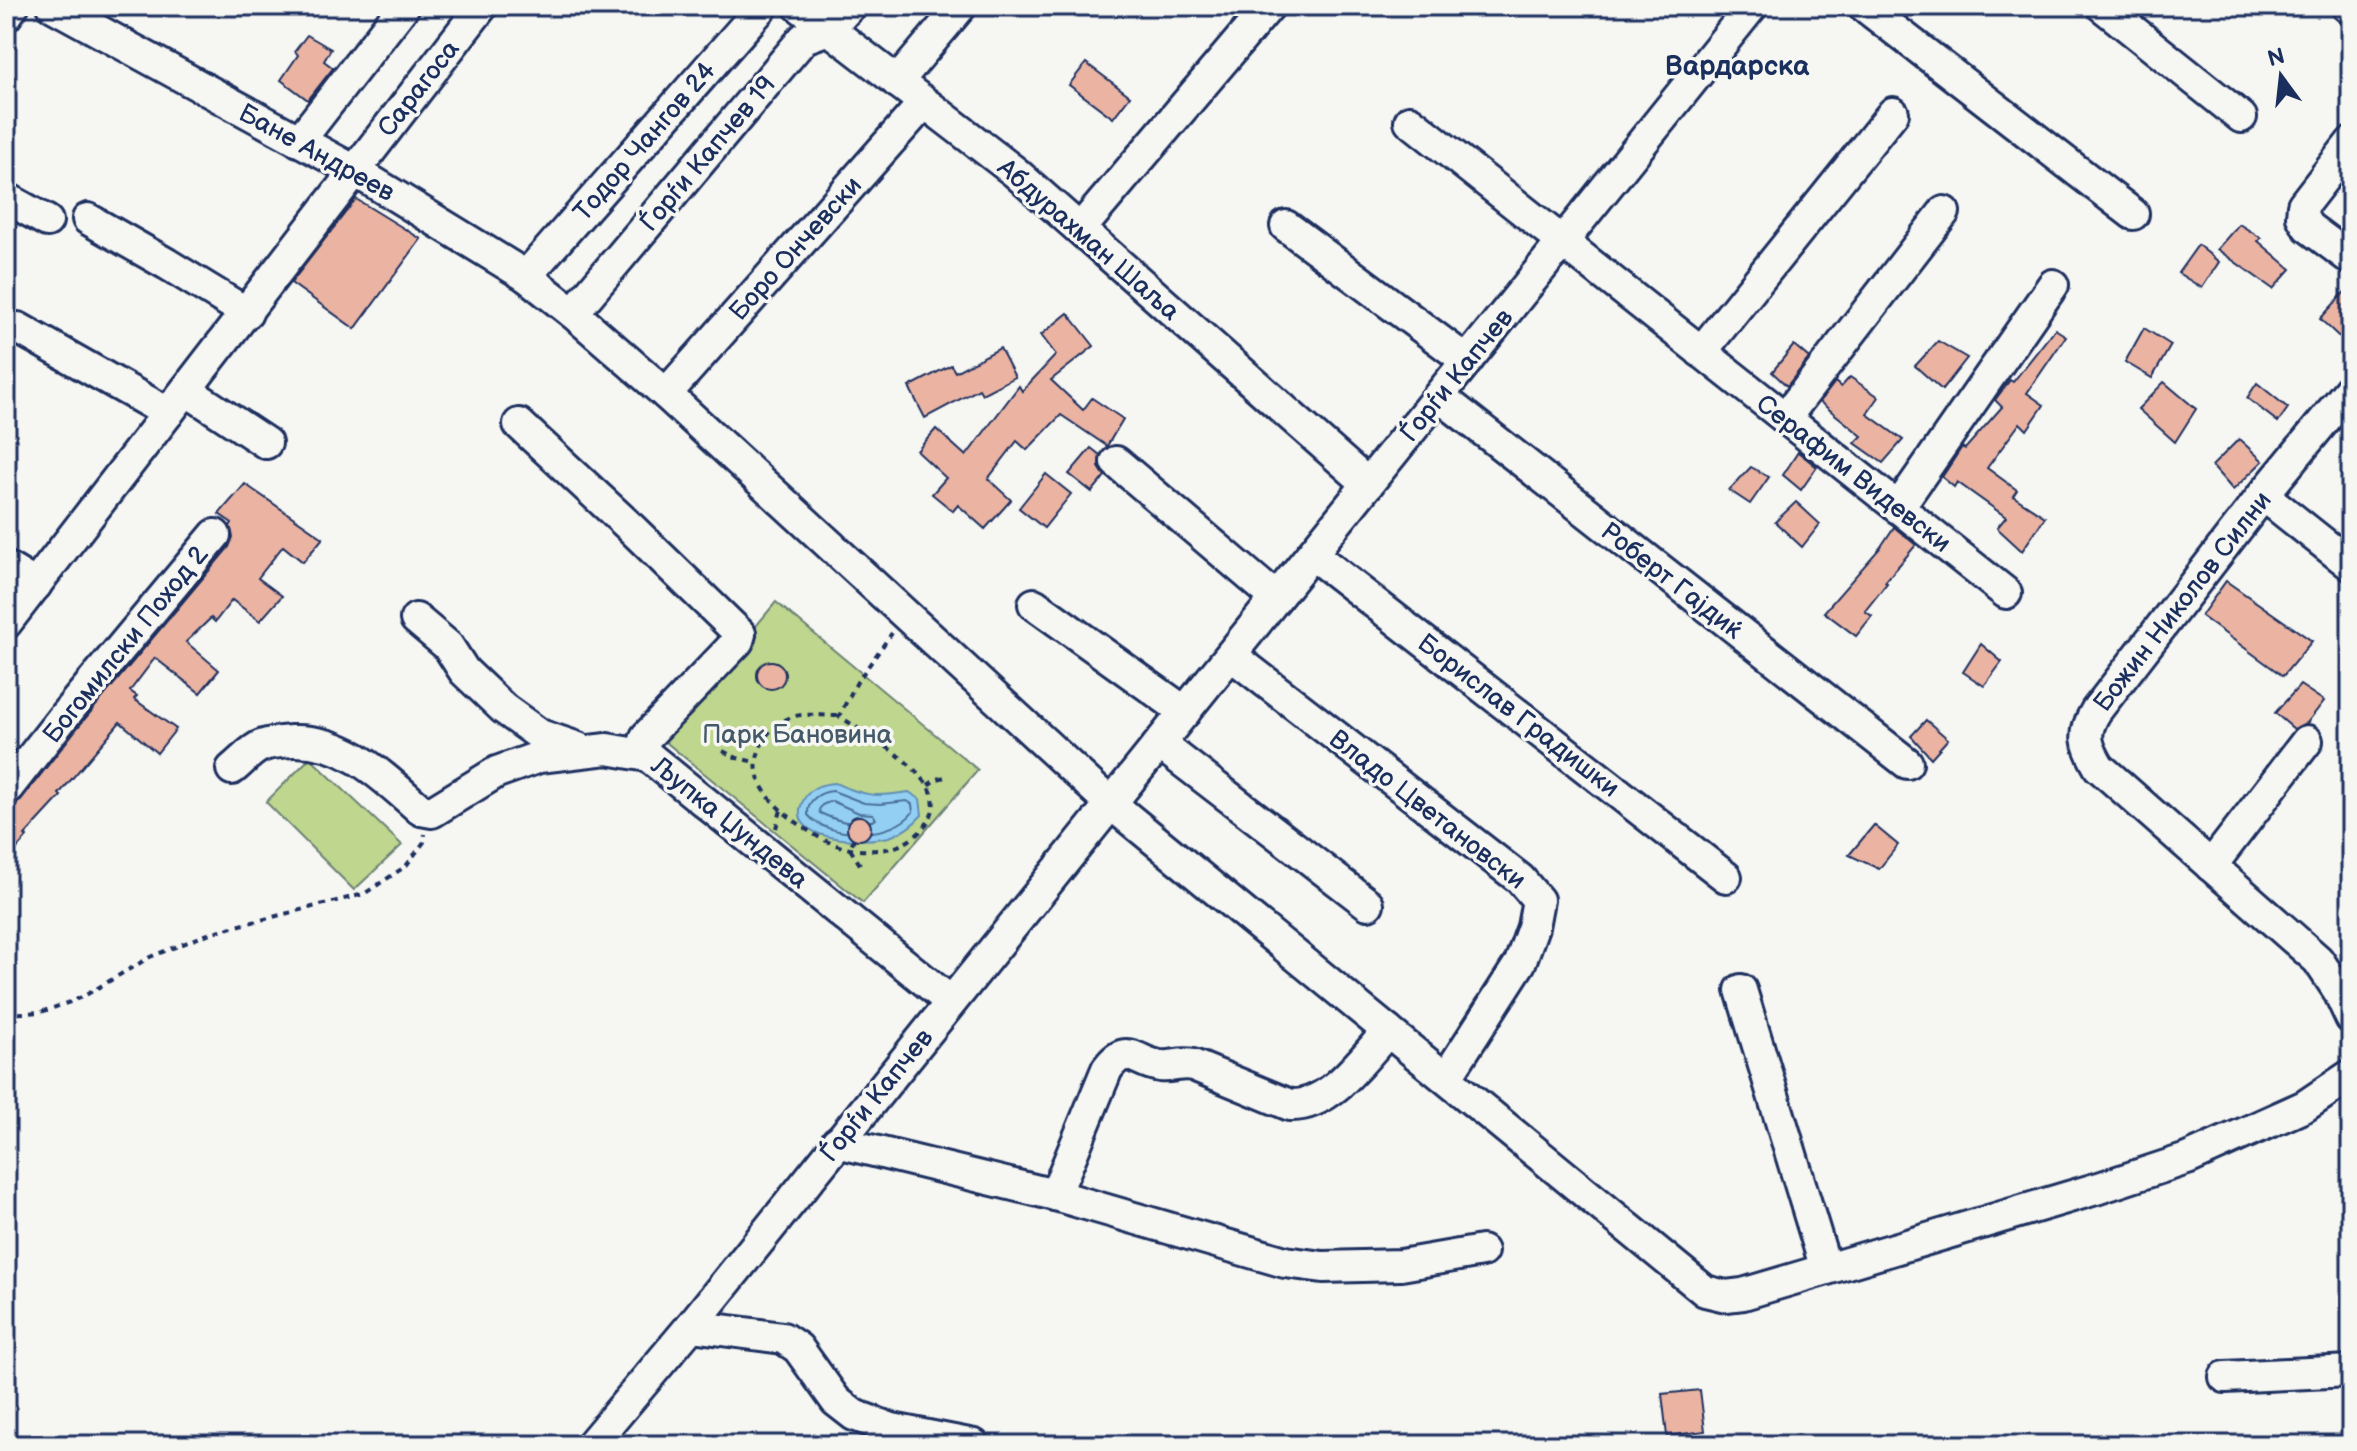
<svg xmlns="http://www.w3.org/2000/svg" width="2357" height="1451" font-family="'Balsamiq Sans',sans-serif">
  <rect width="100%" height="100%" fill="#f6f6f2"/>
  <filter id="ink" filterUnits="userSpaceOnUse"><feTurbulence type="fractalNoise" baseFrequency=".0125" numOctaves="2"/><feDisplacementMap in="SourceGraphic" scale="16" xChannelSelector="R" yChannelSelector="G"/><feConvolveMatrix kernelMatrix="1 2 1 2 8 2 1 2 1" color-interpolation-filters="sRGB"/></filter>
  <g filter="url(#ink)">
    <!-- green -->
    <g fill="#bed68d" stroke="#6c8276" stroke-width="2">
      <polygon points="776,602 978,770 863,903 662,739"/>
      <polygon points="310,758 402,845 354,890 266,802"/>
    </g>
    <!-- water -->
    <path fill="#92cff2" stroke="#628fb7" stroke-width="2" d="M835,783C867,797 875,797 909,792L920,799L922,815C914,824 903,832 892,836C868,844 780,843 804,799C811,787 821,784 835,783Z"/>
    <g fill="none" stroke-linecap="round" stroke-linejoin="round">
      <!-- shore -->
      <g stroke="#4b6f99" stroke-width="2">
        <path d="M833,791L864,803L880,804L907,801L912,804L913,812C893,839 829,840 808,815C807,800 819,792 833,791Z"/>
        <path d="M832,801L859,813L873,814L876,819C859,828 837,821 820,813L819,810L822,805Z"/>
      </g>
    </g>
    <!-- building -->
    <g fill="#ebb3a2" stroke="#1b2f5e" stroke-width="2">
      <polygon points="307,35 331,49 324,61 333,68 308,100 281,80 298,55 295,51"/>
      <polygon points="1086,63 1130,96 1113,118 1069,85"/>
      <polygon points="356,199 421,239 355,329 291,283"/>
      <polygon points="2239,224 2261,238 2258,241 2291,269 2273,289 2217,249"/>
      <polygon points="2198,245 2219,262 2202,288 2178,273"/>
      <polygon points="2351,285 2351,348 2320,319"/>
      <polygon points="1068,313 1094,346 1051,380 1083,410 1092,398 1123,419 1107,446 1061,415 1027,450 1017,441 988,479 1011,500 985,529 958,505 953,511 932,494 946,478 917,451 936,429 966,456 1019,386 1022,391 1056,355 1041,335"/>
      <polygon points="2144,328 2171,345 2152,378 2125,362"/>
      <polygon points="2055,329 2066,336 2027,393 2044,405 2027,430 2020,423 1987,468 2017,490 2013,496 2045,517 2022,551 1997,528 2006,517 1957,482 1954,487 1942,477 1962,447 1965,449 2002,407 1995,400 2010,380 2013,382"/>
      <polygon points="1938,341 1967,358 1942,390 1915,366"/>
      <polygon points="1794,345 1809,358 1787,386 1772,372"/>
      <polygon points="1000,348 1015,377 982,394 979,389 925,418 909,387 951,365 955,372"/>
      <polygon points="1850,377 1879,397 1867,414 1903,440 1883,463 1855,443 1862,436 1820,402 1835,382 1841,387"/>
      <polygon points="2164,382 2196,409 2175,442 2138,409"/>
      <polygon points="2257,383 2288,408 2278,422 2247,398"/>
      <polygon points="2239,439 2263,461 2233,490 2212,466"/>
      <polygon points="1091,448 1100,455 1099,467 1105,476 1092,492 1069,474"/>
      <polygon points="1798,452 1817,467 1801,490 1783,475"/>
      <polygon points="1751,467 1769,477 1750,504 1729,490"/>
      <polygon points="1046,474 1071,494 1044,528 1019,508"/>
      <polygon points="245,484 323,538 303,562 283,546 258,578 282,596 260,621 232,600 215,622 211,618 186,642 219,670 200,693 155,658 130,691 137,696 134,699 176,729 157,753 120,722 59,794 61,796 25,835 27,837 6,861 6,808 13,806 20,801 78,727 229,547 233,537 230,526 232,523 219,514"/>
      <polygon points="1796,502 1820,524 1802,547 1775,522"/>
      <polygon points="1894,527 1916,545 1885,582 1887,583 1865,611 1872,616 1856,636 1824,612 1880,548"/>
      <polygon points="2226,581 2312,641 2283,676 2201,616"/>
      <polygon points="1981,644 2002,662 1984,686 1963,672"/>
      <circle cx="771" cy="675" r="14"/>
      <polygon points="2300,685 2324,701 2307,723 2294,729 2275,713"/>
      <polygon points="1926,720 1948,739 1931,758 1911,736"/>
      <circle cx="859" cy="828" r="12"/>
      <polygon points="1874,825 1898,845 1879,869 1849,855"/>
      <polygon points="1700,1390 1705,1431 1667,1436 1662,1394"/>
    </g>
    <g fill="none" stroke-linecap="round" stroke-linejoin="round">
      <!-- minor casing -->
      <g stroke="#1b2f5e" stroke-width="36">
        <g id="minor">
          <polyline points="53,6 355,171 526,276 573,313 666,394 1111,804 1705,1291 1726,1296 1743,1294 2099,1188 2187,1159 2305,1106 2351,1075"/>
          <polyline points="799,6 1015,172 1368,484"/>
          <polyline points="1864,6 2133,214"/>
          <polyline points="2102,6 2241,117"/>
          <polyline points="2347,6 2351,9"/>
          <polyline points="6,16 13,6"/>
          <polyline points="897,82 961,6"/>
          <polyline points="1410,121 2006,593"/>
          <polyline points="299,141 404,6"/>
          <polyline points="2351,143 2303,205 2302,217 2308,227 2351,259"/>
          <polyline points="6,198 47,221"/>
          <polyline points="88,219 167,264 247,313"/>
          <polyline points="1286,226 1467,361"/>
          <polyline points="1081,228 1269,6"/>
          <polyline points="526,276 763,6"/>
          <polyline points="573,313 804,38 829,29 850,6"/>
          <polyline points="18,328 168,413"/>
          <polyline points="1701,352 1893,113"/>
          <path d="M2351,388L2263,495L2096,711C2082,734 2086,745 2099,767L2318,960L2338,990L2351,1018"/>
          <polyline points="186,390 266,443"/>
          <polyline points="666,394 924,103"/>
          <polyline points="1439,396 1907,763"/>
          <polyline points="1785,418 1944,212"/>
          <polyline points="519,424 630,527 740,634 738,641 646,737 643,747 648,756 951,1002"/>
          <polyline points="1116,462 1276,598"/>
          <polyline points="2263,495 2351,565"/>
          <polyline points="1898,508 2053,285"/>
          <polyline points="1312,554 1726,877"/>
          <polyline points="6,567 36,585"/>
          <polyline points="1034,604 1185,712"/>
          <polyline points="416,619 448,646 464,671 504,709 540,735 578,748"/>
          <polyline points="6,623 482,6"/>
          <polyline points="1231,655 1520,879 1538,900 1533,927 1520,963 1446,1078"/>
          <polyline points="1160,744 1368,904"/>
          <path d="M232,769C241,762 251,750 261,746C271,742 282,742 292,741C347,739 383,777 421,810L432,812L497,772L539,757L607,749L648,756"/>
          <polyline points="6,790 64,716 215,535"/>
          <polyline points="2211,866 2307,741"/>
          <polyline points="1741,990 1826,1269"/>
          <polyline points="837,1142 1055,1195 1285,1262 1323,1267 1401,1265 1482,1251"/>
          <path d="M1055,1195L1107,1069C1127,1041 1136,1063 1160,1066C1172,1068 1179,1062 1193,1065L1290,1105C1330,1107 1363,1058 1388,1031"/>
          <polyline points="691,1326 783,1338 798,1348 836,1401 854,1415 892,1429 974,1445"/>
          <polyline points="2225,1377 2351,1371"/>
          <polyline points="591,1445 691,1326 1752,6"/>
        </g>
      </g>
      <!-- path -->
      <g stroke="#1b2f5e" stroke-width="4" stroke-dasharray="6 6" stroke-linecap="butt">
        <polyline points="723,751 737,758 755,762"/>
        <polyline points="928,785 937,779 949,776"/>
        <path d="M781,810C758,788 748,767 765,738C771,728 783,719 795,716C807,713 825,716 839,716"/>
        <path d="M776,828L781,810C802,827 822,843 850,849C864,851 885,851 898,846C923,836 945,809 927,784C904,754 869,736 839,716L857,682L892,633"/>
        <polyline points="854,838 850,849 863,869"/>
        <polyline points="6,1014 41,1012 70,1002 84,996 150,957 213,932 364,894 406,866 424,842 425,834"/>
      </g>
      <!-- minor -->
      <use href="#minor" stroke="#f6f6f2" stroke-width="30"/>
    </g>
  </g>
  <g text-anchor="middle" stroke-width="7" stroke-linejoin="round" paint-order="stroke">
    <!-- street labels -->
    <g font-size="26" fill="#1b2f5e" stroke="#f6f6f2">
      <text transform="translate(418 88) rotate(-52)" y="9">Сарагоса</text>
      <text transform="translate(644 141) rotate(-49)" y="9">Тодор Чангов 24</text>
      <text transform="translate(317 152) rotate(29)" y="9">Бане Андреев</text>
      <text transform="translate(707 153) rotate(-50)" y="9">Ѓорѓи Капчев 19</text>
      <text transform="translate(1089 239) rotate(41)" y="9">Абдурахман Шаља</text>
      <text transform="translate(795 248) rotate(-48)" y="9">Боро Ончевски</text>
      <text transform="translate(1456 375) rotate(-51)" y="9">Ѓорѓи Капчев</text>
      <text transform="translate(1854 473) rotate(38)" y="9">Серафим Видевски</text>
      <text transform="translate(1672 580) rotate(38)" y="9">Роберт Гајдиќ</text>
      <text transform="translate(2182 601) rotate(-52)" y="9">Божин Николов Силни</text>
      <text transform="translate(125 644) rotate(-51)" y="9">Богомилски Поход 2</text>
      <text transform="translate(1519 715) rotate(38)" y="9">Борислав Градишки</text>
      <text transform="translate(1428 809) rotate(38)" y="9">Владо Цветановски</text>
      <text transform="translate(730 822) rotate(39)" y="9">Љупка Џундева</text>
      <text transform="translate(876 1095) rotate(-51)" y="9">Ѓорѓи Капчев</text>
    </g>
    <!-- park labels -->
    <g font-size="26" fill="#44596a" stroke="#f6f6f2">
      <text x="797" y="743">Парк Бановина</text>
    </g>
    <!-- neighbourhood labels -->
    <g font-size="28" font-weight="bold" fill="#1b2f5e" stroke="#f6f6f2">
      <text x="1737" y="75">Вардарска</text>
    </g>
  </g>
  <!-- margin -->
  <rect width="2357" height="1451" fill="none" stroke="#f6f6f2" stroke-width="32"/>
  <rect x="16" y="16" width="2325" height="1419" fill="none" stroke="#1b2f5e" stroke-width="3" filter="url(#ink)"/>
  <!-- north arrow -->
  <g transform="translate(2281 76) rotate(345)" stroke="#f6f6f2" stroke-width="6" paint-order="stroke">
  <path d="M0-6L14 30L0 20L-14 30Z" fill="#1b2f5e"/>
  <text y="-12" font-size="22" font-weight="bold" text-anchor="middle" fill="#1b2f5e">N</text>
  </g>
</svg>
